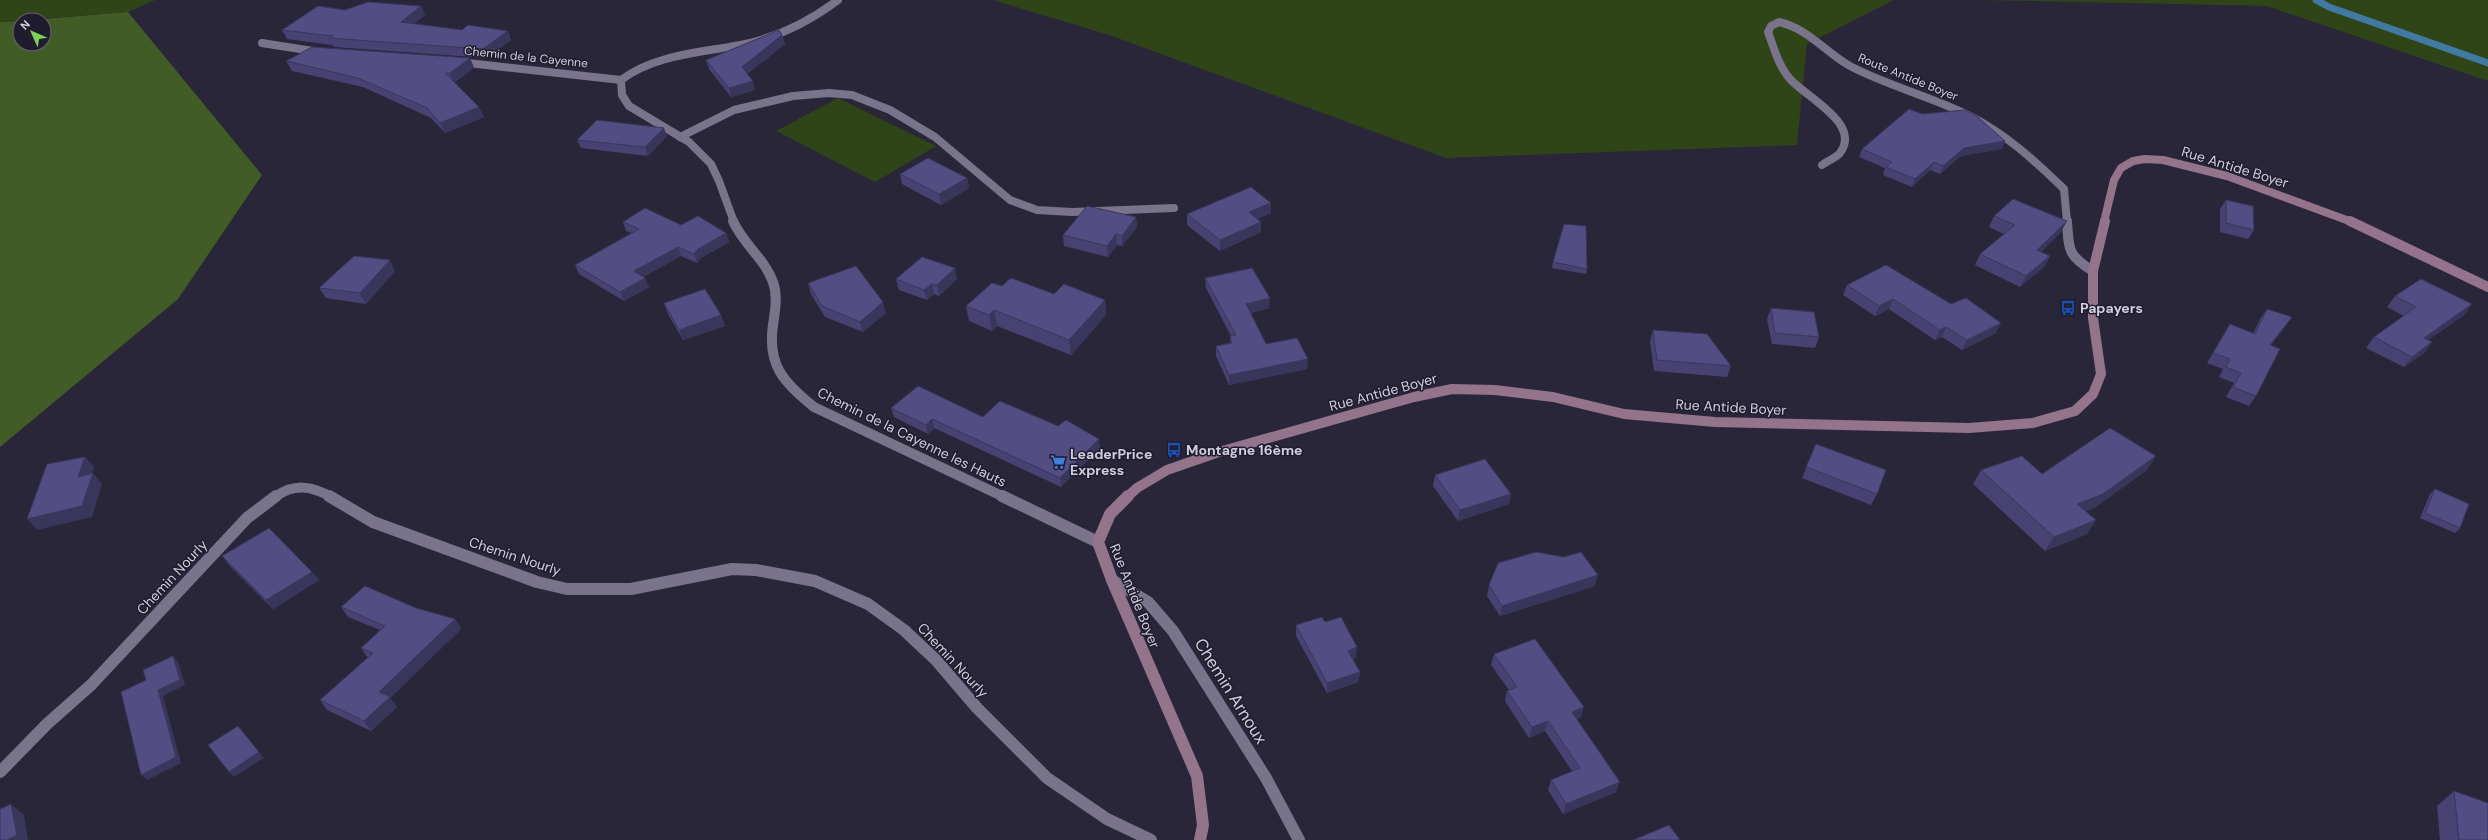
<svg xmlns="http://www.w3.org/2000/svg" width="2488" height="840" font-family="'DM Sans',sans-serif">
  <rect width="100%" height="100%" fill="#2a263a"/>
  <!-- green -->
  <g fill="#2f4417">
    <polygon points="0,0 155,0 128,12 0,22"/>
    <polygon points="993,0 1894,0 1807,44 1797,145 1446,158 1109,35"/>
    <polygon points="1981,0 2488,0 2488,81 2267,6"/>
    <polygon points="838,98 936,146 875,182 776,131"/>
  </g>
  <!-- forest -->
  <polygon fill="#425c26" points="128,12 262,175 178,299 0,447 0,22 20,21 20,44 44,44 44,20 31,20"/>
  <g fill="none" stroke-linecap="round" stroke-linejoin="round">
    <!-- stream -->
    <polyline stroke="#4279a2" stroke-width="7" points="2316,0 2329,7 2488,63"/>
    <!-- minor-far2 -->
    <g stroke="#79748c" stroke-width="8">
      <polyline points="262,43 319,52"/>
      <polyline points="459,62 621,80"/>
      <polyline points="680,137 734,110 793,96 829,93 852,95 890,110 935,137 1010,200 1037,210 1072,212 1174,208"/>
      <path d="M1822,165C1827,161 1836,158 1840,153C1862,124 1806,97 1790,79C1779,67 1774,48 1768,32L1771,26L1779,22C1809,29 1825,52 1850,66C1888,86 1930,96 1968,115C2005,133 2035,161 2064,189L2067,222"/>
      <path d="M734,222L719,181L711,164L689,142L629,106L622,95L621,80C660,51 712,53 757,41C786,33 814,18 838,0"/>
    </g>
    <!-- minor-far1 -->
    <g stroke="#79748c" stroke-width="10">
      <path d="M733,221C743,244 765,259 773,282C778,296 775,311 773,325C767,365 784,383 814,407L1004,497"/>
      <path d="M2067,221C2069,250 2067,255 2093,271"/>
      <path d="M275,497C294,483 312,486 331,497"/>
    </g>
    <!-- minor -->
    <g stroke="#79748c" stroke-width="12">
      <polyline points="329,496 373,522 537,582 567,589 631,589 732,569 756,570 815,581 868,604 904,630 936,660 977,708 1047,778 1107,819 1151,840"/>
      <polyline points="1002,496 1098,542"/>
      <polyline points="1112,580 1148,602 1173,631 1266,778 1299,840"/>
      <polyline points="0,772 47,724 91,685 247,518 276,496"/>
    </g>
    <!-- secondary-far2 -->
    <polyline stroke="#93748a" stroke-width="8" points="2104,222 2114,180 2121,168 2133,161 2145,159 2163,160 2227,176 2352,222"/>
    <!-- secondary-far1 -->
    <g stroke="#93748a" stroke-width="10">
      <polyline points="2350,221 2488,287"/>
      <polyline points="1127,497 1137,488 1167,470 1219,452 1414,397 1452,389 1495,390 1553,397 1624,414 1715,422 1969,428 2033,423 2075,411 2093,394 2101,374 2093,318 2093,271 2105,221"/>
    </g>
    <!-- secondary -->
    <polyline stroke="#93748a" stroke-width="12" points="1128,496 1110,514 1098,542 1112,580 1197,776 1203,825 1200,840"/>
  </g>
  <!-- wall -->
  <g fill="#474271">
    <polygon points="421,6 425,15 414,24 462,30 508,31 511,40 487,58 334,47 332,45 287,39 282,30 345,10"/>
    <polygon points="782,35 785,44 747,74 755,90 731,97 709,69 706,60"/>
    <polygon points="470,58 474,68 455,82 484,117 445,133 431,118 363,87 292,71 286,61"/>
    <polygon points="1922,114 2005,141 2002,149 1961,156 1940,174 1930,170 1912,187 1883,175 1885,168 1859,157 1862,149"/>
    <polygon points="667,136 648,156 581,148 577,140"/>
    <polygon points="900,174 967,178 969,188 941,205 902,184"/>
    <polygon points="2226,200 2254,230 2248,239 2220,232 2220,209"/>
    <polygon points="1271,213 1257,219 1261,232 1220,251 1187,225 1187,214"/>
    <polygon points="1994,216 2061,232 2041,252 2050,256 2044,267 2020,287 1975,265 1980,254 2004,234 1989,227"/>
    <polygon points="1136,217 1137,227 1122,246 1117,245 1108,257 1064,246 1063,235"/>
    <polygon points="623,222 681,225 726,233 729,242 701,258 697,263 681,256 643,277 649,287 624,301 579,274 575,265 632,233 626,231"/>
    <polygon points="1553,262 1587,269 1586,274 1552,268"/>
    <polygon points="1886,265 1996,333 1962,350 1942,337 1935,340 1889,309 1875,316 1843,295 1847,285"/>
    <polygon points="395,271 366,304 326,298 319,288"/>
    <polygon points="1205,278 1269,308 1251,313 1266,344 1308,359 1307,369 1229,385 1216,356 1216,346 1230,343 1230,336 1231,336 1206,288"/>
    <polygon points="896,279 957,279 939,296 934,294 927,300 899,290"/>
    <polygon points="808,283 886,313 863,332 825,317 811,294"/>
    <polygon points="1002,286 1054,294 1105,300 1106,315 1071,355 997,326 992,331 969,321 966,306"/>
    <polygon points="2395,296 2464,315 2428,340 2432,342 2424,353 2404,367 2366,348 2374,337 2404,316 2387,307"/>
    <polygon points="664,303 721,315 725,326 683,340 668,314"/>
    <polygon points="1771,308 1819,337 1815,348 1772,344 1767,319"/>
    <polygon points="2267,309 2292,317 2285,327 2271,345 2256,396 2249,406 2226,397 2234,383 2219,377 2223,369 2207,363 2230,324 2253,334 2260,319"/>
    <polygon points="1653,330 1731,366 1727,377 1654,371 1650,341"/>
    <polygon points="891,408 983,417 1100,448 1061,487 934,428 928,434 894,417"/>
    <polygon points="1816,444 1877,494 1871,505 1802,478"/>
    <polygon points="1981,470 2042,474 2147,470 2094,508 2086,511 2096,520 2087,534 2045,551 1973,484"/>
    <polygon points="1435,475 1511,494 1509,504 1458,521 1433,486"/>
    <polygon points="2435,489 2460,528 2455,533 2420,518 2430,494"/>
    <polygon points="222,556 312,572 319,580 273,609 229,565"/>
    <polygon points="1489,585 1595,586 1500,616 1487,596"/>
    <polygon points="341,607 416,608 455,619 461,629 390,698 397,707 371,731 327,710 320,700 368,658 361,648 380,630 348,617"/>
    <polygon points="1325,622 1356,657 1353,659 1360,672 1358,682 1327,693 1296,636 1296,625"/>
    <polygon points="1494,654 1581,717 1577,719 1616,792 1563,814 1548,790 1551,780 1572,771 1545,731 1529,738 1505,701 1507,691 1509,690 1491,665"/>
    <polygon points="2454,791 2488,840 2440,840 2437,806"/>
  </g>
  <!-- shaded-wall -->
  <g fill="#39365c">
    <polygon points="421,6 425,15 405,31 401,22"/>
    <polygon points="508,31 511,40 487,58 483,49"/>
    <polygon points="782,35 785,44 744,76 742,67"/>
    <polygon points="470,58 474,68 454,83 450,73"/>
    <polygon points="753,81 755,90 731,97 729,88"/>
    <polygon points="479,107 484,117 445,133 440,123"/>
    <polygon points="664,128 667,136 648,156 645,147"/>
    <polygon points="2005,141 2002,149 1961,156 1940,174 1943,166 1964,148"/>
    <polygon points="1934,162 1930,170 1912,187 1915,179"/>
    <polygon points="967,178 969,188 941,205 939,194"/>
    <polygon points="1271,203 1271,213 1249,223 1249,212"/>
    <polygon points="1136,217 1137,227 1122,246 1122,236"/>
    <polygon points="2067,221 2061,232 2031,261 2037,250"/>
    <polygon points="1261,222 1261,232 1220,251 1220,240"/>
    <polygon points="726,233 729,242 701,258 697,263 694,254 698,249"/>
    <polygon points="1116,234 1117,245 1108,257 1107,246"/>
    <polygon points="678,247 681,256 637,280 634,271"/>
    <polygon points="2050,256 2044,267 2020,287 2026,276"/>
    <polygon points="390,260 395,271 366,304 360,293"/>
    <polygon points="955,268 957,279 939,296 937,285"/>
    <polygon points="645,278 649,287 624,301 620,292"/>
    <polygon points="932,284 934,294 927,300 924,290"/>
    <polygon points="1270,298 1269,308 1246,314 1246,304"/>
    <polygon points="1893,299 1889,309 1875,316 1879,306"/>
    <polygon points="1105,300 1106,315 1071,355 1069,340"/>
    <polygon points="883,302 886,313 863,332 860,322"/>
    <polygon points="2472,304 2464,315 2416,348 2424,338"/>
    <polygon points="994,310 997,326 992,331 989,315"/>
    <polygon points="721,315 725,326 683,340 679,330"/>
    <polygon points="2292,317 2285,327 2263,355 2270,345"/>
    <polygon points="2001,323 1996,333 1962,350 1967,340"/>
    <polygon points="1946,327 1942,337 1935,340 1940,330"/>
    <polygon points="2432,342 2424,353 2404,367 2412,357"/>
    <polygon points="1308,359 1307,369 1229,385 1229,375"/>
    <polygon points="932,419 934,428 928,434 926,425"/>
    <polygon points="1099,439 1100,448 1061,487 1060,478"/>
    <polygon points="2156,456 2147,470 2094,508 2068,518 2077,504"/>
    <polygon points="85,457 94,467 88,488 78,477"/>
    <polygon points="93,473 102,484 92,517 37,530 27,519"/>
    <polygon points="1511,494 1509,504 1458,521 1460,510"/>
    <polygon points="2096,520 2087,534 2045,551 2054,537"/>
    <polygon points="312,572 319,580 273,609 266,600"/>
    <polygon points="1598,575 1595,586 1500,616 1502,606"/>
    <polygon points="455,619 461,629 390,698 397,707 371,731 364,721 379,692"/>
    <polygon points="1357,647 1356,657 1347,661 1348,651"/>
    <polygon points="173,656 178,662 185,685 163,696 181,763 147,780 141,775 158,690"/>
    <polygon points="1360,672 1358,682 1327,693 1327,683"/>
    <polygon points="1584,707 1581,717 1569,722 1572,712"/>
    <polygon points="1548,721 1545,731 1529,738 1532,727"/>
    <polygon points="238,726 264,758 234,777 229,772"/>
    <polygon points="1620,782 1616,792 1563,814 1566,804"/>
    <polygon points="11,804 24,815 28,840 7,840"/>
  </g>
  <!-- building -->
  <g fill="#524d83" stroke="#39365c">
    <polygon points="368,2 421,6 401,22 462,30 468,25 508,31 483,49 329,38 333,36 282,30 318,6 345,10"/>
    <polygon points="779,30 782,35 742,67 753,81 729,88 706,60"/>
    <polygon points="312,47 470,58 450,73 445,73 479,107 440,123 427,108 358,78 286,61"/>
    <polygon points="1909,109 1922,114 1965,110 1978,117 2005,141 1964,148 1943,166 1934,162 1915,179 1886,167 1892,162 1862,149"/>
    <polygon points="597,120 664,128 645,147 577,140"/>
    <polygon points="928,158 967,178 939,194 900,174"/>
    <polygon points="1251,187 1271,203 1249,212 1261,222 1220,240 1187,214"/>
    <polygon points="2013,199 2067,221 2037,250 2050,256 2026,276 1980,254 2015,225 1994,216"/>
    <polygon points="2226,200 2253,206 2254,230 2226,223"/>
    <polygon points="1087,206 1136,217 1122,236 1116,234 1107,246 1063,235"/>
    <polygon points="645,208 681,225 698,216 726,233 698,249 694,254 678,247 634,271 645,278 620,292 575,265 639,229 623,222"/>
    <polygon points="1564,224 1586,226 1587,269 1553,262"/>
    <polygon points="354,256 390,260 360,293 319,288"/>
    <polygon points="922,257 955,268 937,285 932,284 924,290 896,279"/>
    <polygon points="1886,265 1951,304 1966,298 2001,323 1967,340 1946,327 1940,330 1893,299 1879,306 1847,285"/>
    <polygon points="856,266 883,302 860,322 822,306 808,283"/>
    <polygon points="1252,268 1270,298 1246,304 1266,344 1297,338 1308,359 1229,375 1216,346 1232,343 1230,336 1236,335 1205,278"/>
    <polygon points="1011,278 1054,294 1064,284 1105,300 1069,340 994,310 989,315 966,306 992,283 1002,286"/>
    <polygon points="2421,279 2472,304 2424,338 2432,342 2412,357 2374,337 2416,307 2395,296"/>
    <polygon points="705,289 721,315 679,330 664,303"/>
    <polygon points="1771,308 1814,312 1819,337 1775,333"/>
    <polygon points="2267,309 2292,317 2270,345 2280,349 2256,396 2233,387 2241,373 2226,367 2230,359 2213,353 2230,324 2255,334"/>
    <polygon points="1653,330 1707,334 1731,366 1657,360"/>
    <polygon points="918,386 983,417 1000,401 1058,426 1066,420 1099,439 1060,478 932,419 926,425 891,408"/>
    <polygon points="2110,428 2156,456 2103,494 2077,504 2096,520 2054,537 1981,470 2022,456 2042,474"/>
    <polygon points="1816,444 1886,470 1877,494 1806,467"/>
    <polygon points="85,457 78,477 93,473 82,506 27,519 47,464"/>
    <polygon points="1485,459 1511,494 1460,510 1435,475"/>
    <polygon points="2435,489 2469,504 2460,528 2425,513"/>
    <polygon points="269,528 312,572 266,600 222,556"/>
    <polygon points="1536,552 1564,557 1581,552 1598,575 1502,606 1489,585 1498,563"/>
    <polygon points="365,586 416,608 455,619 379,692 390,697 364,721 320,700 373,653 361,648 385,626 341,607"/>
    <polygon points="1322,617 1325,622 1341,617 1357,647 1348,651 1360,672 1327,683 1296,625"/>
    <polygon points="1535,639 1584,707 1572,712 1620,782 1566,804 1551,780 1580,768 1548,721 1532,727 1507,691 1517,687 1494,654"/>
    <polygon points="173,656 180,680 158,690 176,757 141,775 121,692 146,680 143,670"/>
    <polygon points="238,726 259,752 229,772 208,745"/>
    <polygon points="2454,791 2488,803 2488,840 2459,840"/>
    <polygon points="11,804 17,835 7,840 0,840 0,809"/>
    <polygon points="1669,825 1680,840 1633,840"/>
  </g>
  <!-- icons -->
  <defs>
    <g id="bus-bare" transform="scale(1.2)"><path d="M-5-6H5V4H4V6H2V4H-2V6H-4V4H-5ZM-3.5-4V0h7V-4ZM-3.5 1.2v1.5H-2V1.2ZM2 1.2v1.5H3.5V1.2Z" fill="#1a4fb4" stroke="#201c2f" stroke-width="2.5" paint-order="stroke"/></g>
    <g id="supermarket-bare" transform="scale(1.2)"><path d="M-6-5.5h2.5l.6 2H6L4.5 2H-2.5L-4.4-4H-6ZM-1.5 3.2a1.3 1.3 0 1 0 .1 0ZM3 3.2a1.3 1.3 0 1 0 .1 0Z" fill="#3f7fe0" stroke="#201c2f" stroke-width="2.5" paint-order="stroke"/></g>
  </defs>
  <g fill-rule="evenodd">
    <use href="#bus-bare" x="2068" y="308"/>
    <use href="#bus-bare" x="1174" y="450"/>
    <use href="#supermarket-bare" x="1058" y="462"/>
  </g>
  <g text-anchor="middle" stroke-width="3" stroke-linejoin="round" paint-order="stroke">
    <!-- far-street labels -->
    <g font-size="12" fill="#d1cfdc" stroke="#201c2f">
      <text transform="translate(526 57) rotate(6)" y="4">Chemin de la Cayenne</text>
      <text transform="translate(1908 77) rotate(22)" y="4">Route Antide Boyer</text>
    </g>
    <!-- street labels -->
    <g font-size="14" fill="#d1cfdc" stroke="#201c2f">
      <text transform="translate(2235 167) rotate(17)" y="5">Rue Antide Boyer</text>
      <text transform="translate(1383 392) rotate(-15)" y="5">Rue Antide Boyer</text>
      <text transform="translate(1731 407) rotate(3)" y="5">Rue Antide Boyer</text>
      <text transform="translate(912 437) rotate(26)" y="5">Chemin de la Cayenne les Hauts</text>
      <text transform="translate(515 556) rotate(18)" y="5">Chemin Nourly</text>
      <text transform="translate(172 577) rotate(-47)" y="5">Chemin Nourly</text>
      <text transform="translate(1135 596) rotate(68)" y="5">Rue Antide Boyer</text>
      <text transform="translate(953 660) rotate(47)" y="5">Chemin Nourly</text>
    </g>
    <!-- poi labels -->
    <g font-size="14" font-weight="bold" fill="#d1cfdc" stroke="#201c2f" text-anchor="start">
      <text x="2080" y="313">Papayers</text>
      <text x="1186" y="455">Montagne 16ème</text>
      <text x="1070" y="459">LeaderPrice<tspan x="1070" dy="16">Express</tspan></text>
    </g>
    <!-- near-street labels -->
    <g font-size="17" fill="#d1cfdc" stroke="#201c2f">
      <text transform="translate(1231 691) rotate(58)" y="6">Chemin Arnoux</text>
    </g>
  </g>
  <!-- north arrow -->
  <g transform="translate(32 32) rotate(315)"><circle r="19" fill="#201c2f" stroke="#676474"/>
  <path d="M0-3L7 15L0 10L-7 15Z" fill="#7dd154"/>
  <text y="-6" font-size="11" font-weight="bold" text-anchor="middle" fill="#d1cfdc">N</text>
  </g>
</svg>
